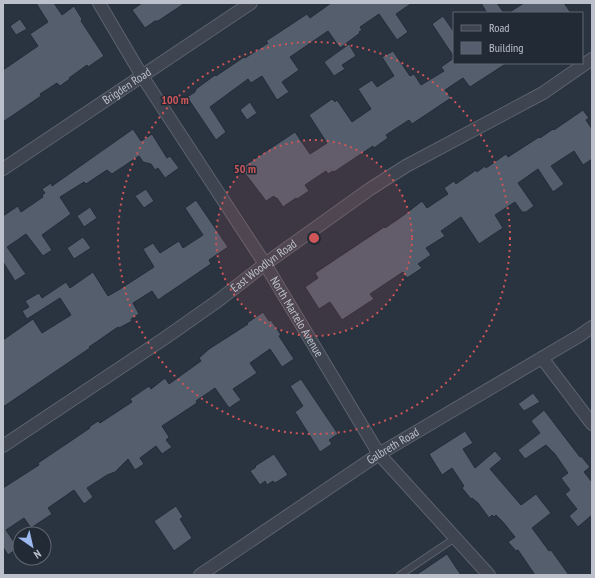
<svg xmlns="http://www.w3.org/2000/svg" width="595" height="578" font-family="'PT Sans Narrow',sans-serif">
  <rect width="100%" height="100%" fill="#2a3340"/>
  <!-- building -->
  <g fill="#555e6d" stroke="#242c38">
    <polygon points="36,3 54,3 62,15 74,6 82,19 81,21 104,56 88,67 87,65 69,78 70,79 60,86 57,83 40,94 41,96 3,122 3,70 38,46 30,34 48,22"/>
    <polygon points="142,3 185,3 158,21 155,21 145,28 132,10"/>
    <polygon points="331,3 412,3 396,14 408,32 397,40 379,14 360,27 362,30 359,32 360,33 340,48 328,31 290,57 299,70 282,82 289,92 277,100 262,76 251,83 248,79 210,107 226,132 216,140 187,97 195,92 196,89 215,75 216,76 244,57 245,58 268,43 266,41 307,14 310,18"/>
    <polygon points="481,3 497,3 504,13 487,13"/>
    <polygon points="524,3 564,3 571,13 508,13"/>
    <polygon points="443,16 454,32 454,57 432,24"/>
    <polygon points="20,19 27,29 16,35 10,26"/>
    <polygon points="349,44 356,56 342,65 345,69 334,76 324,62"/>
    <polygon points="393,51 410,76 414,74 421,85 444,71 441,67 454,58 454,63 507,63 470,87 463,78 445,90 451,98 412,124 409,120 386,135 388,138 374,148 373,146 334,172 333,171 328,174 326,171 305,185 309,191 297,199 296,198 283,207 277,198 275,198 274,196 266,201 241,168 295,132 310,154 327,143 309,115 332,99 335,102 337,100 352,122 371,109 358,89 372,80 377,87 394,76 382,57"/>
    <polygon points="250,102 257,113 247,120 240,110"/>
    <polygon points="583,110 589,118 586,120 592,129 592,159 583,165 574,151 551,166 564,184 553,192 538,169 518,183 534,206 526,212 522,212 515,202 495,215 503,228 479,244 461,217 441,231 445,236 426,248 431,255 418,264 422,268 407,278 403,272 370,294 374,299 342,320 330,302 319,309 305,287 318,278 315,273 384,227 385,228 404,215 422,201 427,208 448,194 444,188 454,181 456,184 476,170 477,172 485,166 486,168 506,154 508,157 539,137 540,138 553,129 554,130"/>
    <polygon points="133,129 141,141 152,134 167,158 170,156 179,168 165,178 158,168 155,170 151,164 143,162 139,156 112,174 107,170 86,184 84,182 60,197 71,214 42,235 52,250 43,256 26,234 7,247 26,274 15,281 3,262 3,216 18,206 21,212 43,197 42,195 45,193 42,189 51,183 52,186"/>
    <polygon points="146,189 154,201 144,208 135,196"/>
    <polygon points="196,200 228,247 209,260 211,264 158,300 152,291 133,303 139,314 131,319 132,321 119,328 118,327 89,347 90,348 3,407 3,340 33,319 42,333 71,315 60,298 27,319 22,311 29,307 25,301 39,293 42,298 66,282 70,288 93,272 108,296 120,289 154,267 143,249 153,243 160,253 179,241 183,248 203,235 185,208"/>
    <polygon points="90,207 97,218 84,227 77,216"/>
    <polygon points="83,237 91,248 74,259 67,248"/>
    <polygon points="263,312 269,321 271,320 281,335 279,336 294,359 282,367 270,349 250,363 257,373 233,389 241,400 229,408 215,388 196,401 197,403 162,426 169,437 166,440 172,447 162,454 156,446 140,458 144,464 135,470 128,459 115,472 107,475 87,488 93,497 84,504 74,490 48,508 52,514 31,528 24,518 6,530 18,548 8,555 3,547 3,488 39,465 38,463 90,428 89,427 98,421 100,423 132,402 130,399 149,386 151,389 165,378 169,384 201,361 199,358 209,349 248,324 247,323"/>
    <polygon points="301,379 338,434 329,440 332,444 320,452 295,412 303,406 290,386"/>
    <polygon points="533,393 540,402 524,411 518,404"/>
    <polygon points="544,410 580,457 581,456 590,467 584,472 592,482 592,515 578,527 569,516 577,509 565,494 570,490 561,478 568,473 555,454 546,445 525,459 518,450 540,433 531,421"/>
    <polygon points="465,431 473,443 463,449 475,468 495,451 502,459 490,469 521,505 536,494 551,513 532,528 549,551 551,550 569,575 535,575 518,550 516,551 508,542 515,537 503,522 496,515 494,517 492,515 489,518 478,503 472,498 471,499 462,488 464,486 452,468 442,475 429,454"/>
    <polygon points="274,454 288,475 275,483 273,481 267,485 265,481 260,485 250,471 256,467 255,466"/>
    <polygon points="176,506 183,517 180,519 192,538 174,551 154,521"/>
    <polygon points="447,554 461,575 416,575"/>
  </g>
  <g fill="none" stroke-linecap="round" stroke-linejoin="round">
    <!-- service casing -->
    <g stroke="#5c636e" stroke-width="8">
      <polyline id="service" points="400,575 455,538"/>
    </g>
    <!-- minor casing -->
    <g stroke="#5c636e" stroke-width="14">
      <g id="minor">
        <path id="s1" d="M99,3L142,76L265,264L379,454L489,575"/>
        <path id="s2" d="M3,169L251,3"/>
        <polyline points="542,358 592,424"/>
        <path id="s3" d="M3,446L165,338L219,300L265,264L370,189L406,166L543,93L592,59"/>
        <path id="s4" d="M200,575L379,454L579,336L592,327"/>
      </g>
    </g>
    <!-- service -->
    <use href="#service" stroke="#3e4550" stroke-width="6"/>
    <!-- minor -->
    <use href="#minor" stroke="#3e4550" stroke-width="12"/>
  </g>
  <!-- distance rings -->
  <circle cx="314" cy="238" r="98" fill="#ce5659" fill-opacity=".12"/>
  <g fill="none" stroke="#ce5659" stroke-width="2" stroke-dasharray="2 4">
    <circle cx="314" cy="238" r="98"/>
    <circle cx="314" cy="238" r="196"/>
  </g>
  <g text-anchor="middle" stroke-width="3" stroke-linejoin="round" paint-order="stroke">
    <!-- street labels -->
    <g font-size="12" fill="#bbc0ca" stroke="#222a36">
      <text dy="4" stroke="none"><textPath href="#s2" startOffset="149">Brigden Road</textPath></text>
      <text dy="4" stroke="none"><textPath href="#s3" startOffset="317">East Woodlyn Road</textPath></text>
      <text dy="4" stroke="none"><textPath href="#s1" startOffset="371">North Martelo Avenue</textPath></text>
      <text dy="4" stroke="none"><textPath href="#s4" startOffset="232">Galbreth Road</textPath></text>
    </g>
  </g>
  <circle cx="314" cy="238" r="6" fill="#ce5659" stroke="#222a36" stroke-width="2"/>
  <g font-size="12" text-anchor="middle" font-weight="bold" fill="#ce5659" stroke="#222a36" stroke-width="3" stroke-linejoin="round" paint-order="stroke">
    <text x="175" y="104">100 m</text>
    <text x="245" y="173">50 m</text>
  </g>
  <!-- border -->
  <rect width="595" height="578" fill="none" stroke="#bbc0ca" stroke-width="8"/>
  <!-- legend -->
  <rect x="453" y="12" width="130" height="52" fill="#222a36" stroke="#5f6671"/>
  <rect x="461" y="25" width="20" height="6" fill="#3e4550" stroke="#5f6671"/>
  <text x="489" y="32" font-size="12" fill="#bbc0ca">Road</text>
  <rect x="461" y="42" width="20" height="12" fill="#555e6d" stroke="#5f6671"/>
  <text x="489" y="52" font-size="12" fill="#bbc0ca">Building</text>
  <!-- north arrow -->
  <g transform="translate(32 546) rotate(146)"><circle r="19" fill="#222a36" stroke="#5f6671"/>
  <path d="M0-3L7 15L0 10L-7 15Z" fill="#9cbaee"/>
  <text y="-6" font-size="11" font-weight="bold" text-anchor="middle" fill="#bbc0ca">N</text>
  </g>
</svg>
